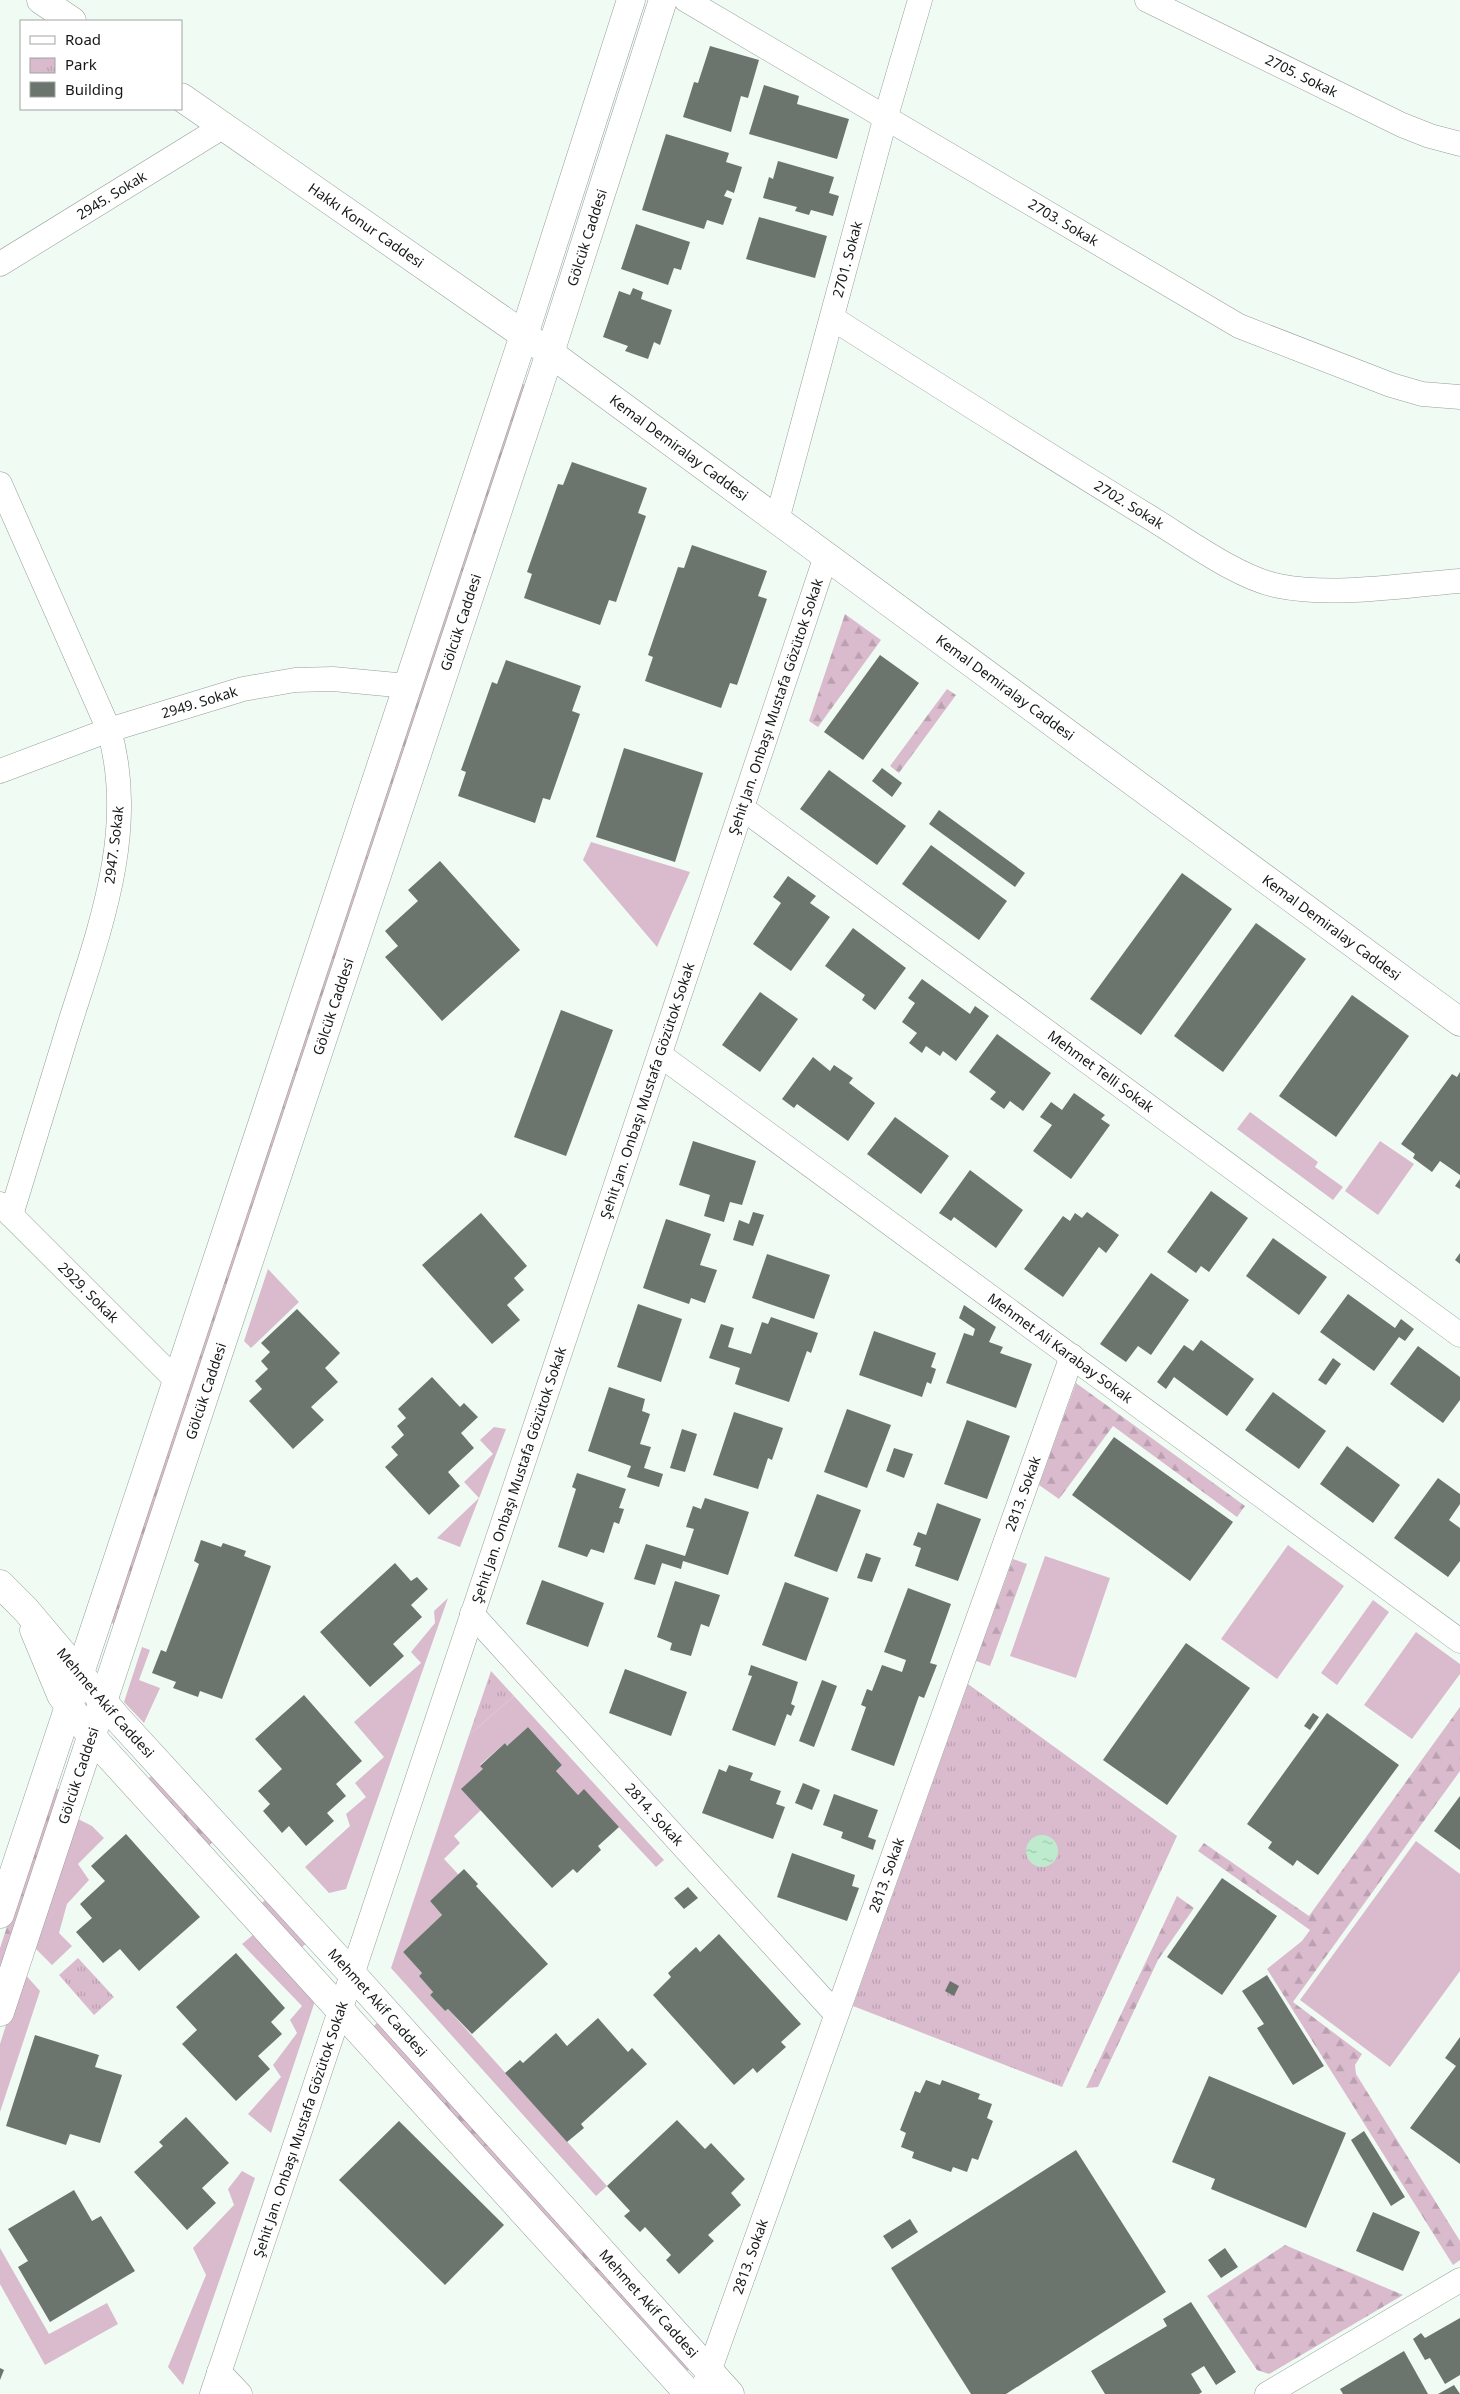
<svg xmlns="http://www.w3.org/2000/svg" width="1460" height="2394" font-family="'Noto Sans',sans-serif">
  <defs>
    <pattern id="forest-firs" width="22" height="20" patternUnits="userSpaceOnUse" patternTransform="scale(1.25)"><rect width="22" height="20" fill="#dabbce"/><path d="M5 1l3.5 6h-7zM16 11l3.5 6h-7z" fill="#baa0b0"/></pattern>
    <pattern id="park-tufts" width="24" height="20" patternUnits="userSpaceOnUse" patternTransform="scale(1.25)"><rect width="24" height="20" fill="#dabbce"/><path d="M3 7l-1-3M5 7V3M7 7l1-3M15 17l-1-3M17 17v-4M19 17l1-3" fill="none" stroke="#baa0b0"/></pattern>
    <pattern id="water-ripples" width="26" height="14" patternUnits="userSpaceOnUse" patternTransform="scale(1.25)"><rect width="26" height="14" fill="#beebcd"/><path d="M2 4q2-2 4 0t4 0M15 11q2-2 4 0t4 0" fill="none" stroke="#a2c9af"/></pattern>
  </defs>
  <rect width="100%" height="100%" fill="#f0fbf3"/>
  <!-- green -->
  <g fill="#dabbce">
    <polygon points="591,842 690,872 657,947 583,860"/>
    <polygon points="1250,1112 1318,1162 1315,1167 1343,1187 1333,1200 1237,1129"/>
    <polygon points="1380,1141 1414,1164 1378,1215 1345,1191"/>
    <polygon points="268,1269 299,1302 251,1348 244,1341"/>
    <polygon points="494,1427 506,1429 460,1547 437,1538 479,1498 464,1482 493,1454 480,1440"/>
    <polygon points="1288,1545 1344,1586 1277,1679 1221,1639"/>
    <polygon points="1045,1556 1110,1578 1076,1678 1010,1656"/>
    <polygon points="448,1598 346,1889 329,1893 305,1867 350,1826 346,1814 366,1797 355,1783 384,1757 354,1722 421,1663 411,1652 435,1623 434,1611"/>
    <polygon points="1373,1600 1389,1612 1337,1685 1321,1673"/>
    <polygon points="1416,1632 1460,1664 1460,1674 1412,1739 1364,1705"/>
    <polygon points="142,1647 150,1650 139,1680 160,1688 144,1723 124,1702"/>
    <polygon points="514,1696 664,1860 656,1867 584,1790 578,1795 556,1771 562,1765 528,1727 507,1746 505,1743 480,1765 483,1769 481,1810 454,1836 460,1843 444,1859 459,1875 430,1901 442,1915 403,1952 422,1973 419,1976 433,1992 430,1995 445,2011 448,2009 607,2186 596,2196 391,1968 469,1735"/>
    <polygon points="76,1818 92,1826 104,1838 78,1864 89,1880 67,1904 59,1933 72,1946 52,1965 35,1948"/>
    <polygon points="1416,1841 1460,1874 1460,1971 1390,2067 1300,2000"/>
    <polygon points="254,1934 315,2001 271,2133 248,2114 281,2077 273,2065 297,2033 290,2020 302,2006 242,1944"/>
    <polygon points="23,1972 40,1991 0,2112 0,2044"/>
    <polygon points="242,2171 255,2178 183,2385 168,2367 206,2275 193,2248 234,2205 228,2189"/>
    <polygon points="0,2248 49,2334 107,2303 118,2324 45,2365 0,2284"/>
  </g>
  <!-- forest -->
  <g fill="url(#forest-firs)">
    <polygon points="519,382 527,386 117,1625 109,1622"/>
    <polygon points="845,614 881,640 818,727 809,721"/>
    <polygon points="947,689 956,695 899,773 890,766"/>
    <polygon points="1076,1383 1245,1506 1237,1517 1113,1426 1059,1499 1039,1485"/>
    <polygon points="1013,1559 1027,1564 990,1666 976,1661"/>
    <polygon points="1460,1707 1460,1771 1293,2002 1362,2054 1355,2065 1356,2074 1460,2241 1460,2260 1453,2265 1267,1969 1302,1941 1310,1930 1198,1851 1204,1843 1309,1916"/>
    <polygon points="154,1774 215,1840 207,1847 146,1780"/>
    <polygon points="53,1787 62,1791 0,1979 0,1948"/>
    <polygon points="1177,1896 1194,1908 1158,1960 1098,2087 1086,2088"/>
    <polygon points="268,1897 308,1942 301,1948 261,1904"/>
    <polygon points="380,2020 692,2367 685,2373 373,2027"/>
    <polygon points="1285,2245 1403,2295 1269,2374 1257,2370 1207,2296"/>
  </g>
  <!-- park -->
  <g fill="url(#park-tufts)">
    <polygon points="491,1671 514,1696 469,1735"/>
    <polygon points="968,1684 1177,1836 1062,2087 853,2006"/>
    <polygon points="78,1958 114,1997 94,2015 59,1975"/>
  </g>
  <!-- water -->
  <circle fill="url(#water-ripples)" cx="1042" cy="1851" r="16"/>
  <!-- building -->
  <g fill="#6b756e">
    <polygon points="710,46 759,60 748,98 741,96 731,132 683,117 694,82 698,83"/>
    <polygon points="764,85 799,96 797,104 849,119 837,159 749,134"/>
    <polygon points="666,134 729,153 726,162 742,167 734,193 727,190 724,196 732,199 723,225 707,220 704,229 642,210"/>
    <polygon points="778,161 834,177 829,193 839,196 833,216 811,210 809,215 795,211 797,207 763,198 769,177 773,179"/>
    <polygon points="759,217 827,236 815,278 746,259"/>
    <polygon points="636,224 690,242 681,270 674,268 668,285 621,269"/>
    <polygon points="633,288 643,292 641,299 672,310 660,345 654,342 648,359 625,351 628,346 603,337 619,291 630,295"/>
    <polygon points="572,462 647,488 638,513 646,516 616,602 609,600 600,625 524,598 532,574 527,572 558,484 563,485"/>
    <polygon points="692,545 767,571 758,596 767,599 737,685 730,683 721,708 645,681 653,657 648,655 678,567 684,568"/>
    <polygon points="880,655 919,683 863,760 824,732"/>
    <polygon points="506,660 581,686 572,711 580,714 550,800 543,798 535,823 458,796 466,772 461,770 492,682 497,684"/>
    <polygon points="624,748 703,773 675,862 596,837"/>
    <polygon points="882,768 902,783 892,797 872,781"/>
    <polygon points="829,770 906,826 877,865 800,809"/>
    <polygon points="939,810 1025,873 1015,887 929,824"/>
    <polygon points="931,845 1007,901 979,940 902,884"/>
    <polygon points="440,861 520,950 442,1021 385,957 398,946 385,931 418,901 408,890"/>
    <polygon points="1182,873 1232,909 1141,1035 1090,999"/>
    <polygon points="788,876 816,896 810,903 830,917 791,971 753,944 781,903 773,897"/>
    <polygon points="1256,923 1306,959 1223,1072 1174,1036"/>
    <polygon points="853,928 906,968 875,1010 862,1000 865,995 825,966"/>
    <polygon points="922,979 970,1014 975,1006 989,1016 956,1061 943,1051 940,1056 926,1046 922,1053 909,1043 917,1033 902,1022 915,1003 908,998"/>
    <polygon points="760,992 798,1019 760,1072 722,1045"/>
    <polygon points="1352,995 1409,1036 1336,1137 1279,1096"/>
    <polygon points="561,1010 613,1030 566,1156 514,1137"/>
    <polygon points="997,1034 1051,1073 1023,1111 1010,1101 1004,1109 990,1099 996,1092 969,1072"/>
    <polygon points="813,1057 830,1071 834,1065 853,1078 849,1083 875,1103 848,1141 797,1104 794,1108 782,1099"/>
    <polygon points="1460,1072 1460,1175 1440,1161 1432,1172 1413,1158 1415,1154 1401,1144 1452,1074 1457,1077"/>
    <polygon points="1074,1093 1105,1115 1101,1119 1110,1125 1071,1179 1033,1151 1052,1125 1040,1117 1051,1102 1062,1110"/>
    <polygon points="895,1117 949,1156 921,1194 867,1154"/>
    <polygon points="693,1141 756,1161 742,1205 730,1202 724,1222 704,1216 710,1195 679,1185"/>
    <polygon points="970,1170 1023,1210 996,1248 954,1217 951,1221 939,1213"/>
    <polygon points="1460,1179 1460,1189 1455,1186"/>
    <polygon points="1211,1191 1248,1218 1209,1272 1201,1266 1196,1273 1167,1252"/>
    <polygon points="753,1212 764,1215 753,1246 733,1240 739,1220 749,1224"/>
    <polygon points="1087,1212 1119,1235 1106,1253 1099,1247 1063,1297 1024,1269 1063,1216 1070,1221 1075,1213 1082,1218"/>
    <polygon points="481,1213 527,1266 514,1278 524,1290 507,1305 520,1320 492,1344 422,1265"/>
    <polygon points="666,1219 711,1234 700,1265 717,1270 705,1303 691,1298 689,1304 643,1288"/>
    <polygon points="1273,1238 1327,1277 1299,1315 1246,1276"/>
    <polygon points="1460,1253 1460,1264 1455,1260"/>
    <polygon points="767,1254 830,1275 814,1319 752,1298"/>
    <polygon points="1151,1273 1189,1300 1151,1355 1138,1346 1126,1362 1100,1344"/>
    <polygon points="1348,1294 1395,1328 1401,1319 1414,1329 1405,1341 1399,1337 1374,1371 1320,1332"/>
    <polygon points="638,1304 682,1319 661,1382 617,1367"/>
    <polygon points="964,1305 996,1327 989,1342 1003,1347 1000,1353 1032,1364 1016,1408 946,1383 964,1333 973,1336 975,1329 959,1318"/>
    <polygon points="297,1309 340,1353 325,1368 338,1382 311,1407 324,1420 293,1449 249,1401 262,1389 255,1381 268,1369 261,1361 270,1352 261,1343"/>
    <polygon points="771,1317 818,1333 811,1353 807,1351 789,1402 735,1384 740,1368 709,1358 721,1324 734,1328 728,1347 751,1354 762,1322 768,1324"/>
    <polygon points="874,1331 936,1353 931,1367 936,1369 931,1384 927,1382 922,1397 859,1375"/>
    <polygon points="1201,1340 1254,1379 1227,1416 1174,1377 1166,1389 1157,1382 1184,1345 1193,1351"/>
    <polygon points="1418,1346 1460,1377 1460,1400 1443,1423 1390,1384"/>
    <polygon points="1333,1358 1341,1364 1326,1385 1318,1380"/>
    <polygon points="432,1377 460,1407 464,1403 478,1417 461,1433 474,1448 448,1472 460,1486 429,1515 385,1467 398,1455 391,1447 404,1435 397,1426 406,1418 398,1409"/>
    <polygon points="609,1387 645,1399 642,1411 650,1414 640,1444 651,1447 644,1468 663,1474 659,1487 627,1477 631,1466 588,1451"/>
    <polygon points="1273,1392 1326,1431 1299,1469 1245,1430"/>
    <polygon points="847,1409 891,1425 867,1488 824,1472"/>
    <polygon points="734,1412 783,1428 772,1460 768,1458 758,1489 713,1475"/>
    <polygon points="967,1420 1010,1436 987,1499 944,1484"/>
    <polygon points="682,1429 697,1434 685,1472 670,1468"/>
    <polygon points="1114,1437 1233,1522 1190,1581 1072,1495"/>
    <polygon points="1347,1446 1400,1485 1373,1523 1320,1484"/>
    <polygon points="894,1448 913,1454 904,1478 886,1471"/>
    <polygon points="577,1473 626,1489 619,1508 624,1509 619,1524 614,1522 604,1553 591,1549 587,1557 558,1547 576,1489 572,1487"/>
    <polygon points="1438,1478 1460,1494 1460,1504 1449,1520 1460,1528 1460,1561 1448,1577 1394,1538"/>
    <polygon points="817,1494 861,1510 837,1572 794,1556"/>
    <polygon points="705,1498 749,1512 728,1575 683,1561 681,1569 662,1563 655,1585 634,1579 646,1544 685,1556 694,1529 686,1527 693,1506 701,1509"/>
    <polygon points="937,1503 981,1519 958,1581 915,1566 921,1548 913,1545 918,1532 926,1535"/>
    <polygon points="201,1540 221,1547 223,1543 246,1551 244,1556 271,1566 222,1699 200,1691 198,1697 173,1688 176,1682 152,1673 161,1650 166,1652 199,1564 194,1561"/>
    <polygon points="866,1553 881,1558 872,1582 857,1578"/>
    <polygon points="395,1563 411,1581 417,1577 428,1589 411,1605 422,1617 393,1644 404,1656 370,1687 320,1632"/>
    <polygon points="542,1580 604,1603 588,1647 526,1624"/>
    <polygon points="675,1581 720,1595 709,1627 701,1624 691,1656 670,1650 672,1643 657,1637"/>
    <polygon points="785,1582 829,1598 806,1661 762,1645"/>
    <polygon points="908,1588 951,1604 930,1663 937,1665 924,1698 919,1696 894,1766 851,1750 866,1707 861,1705 867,1689 872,1691 882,1665 902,1672 906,1660 884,1652"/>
    <polygon points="1186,1643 1250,1688 1167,1805 1103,1760"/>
    <polygon points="751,1665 798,1682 791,1704 795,1706 791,1716 787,1714 775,1746 732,1730 752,1676 748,1675"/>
    <polygon points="625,1669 687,1692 671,1736 609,1713"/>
    <polygon points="822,1680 837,1686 814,1747 799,1741"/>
    <polygon points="304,1695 362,1761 336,1784 346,1796 327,1813 334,1821 306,1846 289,1826 282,1833 263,1811 270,1804 258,1791 282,1769 255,1739"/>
    <polygon points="1313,1713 1319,1717 1310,1730 1304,1726"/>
    <polygon points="1327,1713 1399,1765 1318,1875 1297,1860 1293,1866 1268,1848 1272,1842 1247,1824"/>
    <polygon points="528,1727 562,1765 556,1771 578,1795 584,1789 619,1827 598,1846 601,1850 577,1873 573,1869 552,1888 461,1789 483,1769 480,1766 505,1743 507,1746"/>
    <polygon points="729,1765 753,1773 750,1780 781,1791 776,1804 785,1807 773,1839 702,1813 719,1769 726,1772"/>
    <polygon points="803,1783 820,1790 812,1810 795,1803"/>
    <polygon points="834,1794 878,1810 868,1837 876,1840 873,1850 841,1838 843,1832 823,1825"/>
    <polygon points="1460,1796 1460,1850 1434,1831"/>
    <polygon points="126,1834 200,1917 139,1971 120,1949 103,1963 76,1932 92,1918 80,1904 105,1881 91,1866"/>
    <polygon points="792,1853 855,1875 852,1886 859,1888 847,1921 777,1897"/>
    <polygon points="464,1869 478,1884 476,1886 548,1964 472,2034 448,2009 445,2011 430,1995 433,1992 419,1976 422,1973 403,1952 442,1915 430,1901"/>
    <polygon points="1222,1878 1277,1916 1222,1995 1167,1957"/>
    <polygon points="688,1887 698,1898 684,1909 674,1898"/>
    <polygon points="719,1934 801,2024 781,2042 786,2047 757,2073 753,2068 734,2085 653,1995 671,1977 668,1973 696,1947 700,1952"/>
    <polygon points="236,1953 285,2008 271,2022 282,2034 258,2056 270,2069 236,2101 182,2044 197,2030 176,2007"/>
    <polygon points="1267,1975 1324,2066 1293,2085 1257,2028 1264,2024 1242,1991"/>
    <polygon points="950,1981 959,1986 954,1996 945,1991"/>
    <polygon points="598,2018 628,2052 632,2048 647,2064 581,2124 584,2128 567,2142 505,2073 520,2060 523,2063 556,2033 567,2046"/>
    <polygon points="35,2035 99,2055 95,2067 122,2075 100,2143 70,2134 66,2145 6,2126"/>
    <polygon points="1460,2037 1460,2164 1410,2128 1456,2066 1445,2058"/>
    <polygon points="1209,2076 1346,2133 1306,2228 1211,2189 1215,2179 1172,2162"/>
    <polygon points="926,2080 940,2085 942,2080 980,2094 978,2099 992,2104 987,2118 993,2121 978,2160 972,2158 967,2172 953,2167 951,2172 912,2158 914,2152 901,2147 906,2133 900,2130 915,2091 920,2093"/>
    <polygon points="186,2117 229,2163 202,2188 216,2203 187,2230 134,2172 163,2146 159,2142"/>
    <polygon points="677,2120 705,2149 711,2143 745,2179 731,2193 741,2205 708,2235 714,2241 679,2274 666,2260 671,2255 645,2227 640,2232 624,2216 630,2211 607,2186"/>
    <polygon points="399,2121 504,2225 445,2285 339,2180"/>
    <polygon points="1364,2131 1405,2197 1391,2206 1351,2140"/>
    <polygon points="1076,2150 1166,2292 1006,2394 971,2394 891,2268"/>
    <polygon points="74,2190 92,2221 101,2216 135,2271 50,2322 18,2267 28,2261 8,2229"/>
    <polygon points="1373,2212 1420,2232 1403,2271 1356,2251"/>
    <polygon points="910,2219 918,2232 892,2249 883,2236"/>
    <polygon points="1225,2248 1238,2267 1221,2278 1208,2260"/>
    <polygon points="1191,2302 1236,2372 1216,2385 1204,2366 1191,2374 1202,2392 1199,2394 1105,2394 1091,2371 1167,2326 1163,2319"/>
    <polygon points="1460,2318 1460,2375 1445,2384 1430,2358 1425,2360 1413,2339 1421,2333 1425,2338"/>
    <polygon points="1404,2351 1428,2394 1343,2394 1340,2389"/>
    <polygon points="0,2368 4,2370 0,2380"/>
    <polygon points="1454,2385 1460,2394 1438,2394"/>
  </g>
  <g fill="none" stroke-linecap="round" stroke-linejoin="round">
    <!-- street casing -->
    <g stroke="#959f98" stroke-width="25">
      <g id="street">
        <path id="s1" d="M686,0L1239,326L1391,385L1422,394L1460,397"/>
        <path id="s2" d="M1147,0L1402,125L1430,136L1460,144"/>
        <path id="s3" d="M0,264L224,126"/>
        <path id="s4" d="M832,318C936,384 1040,450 1146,515C1183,537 1237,578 1279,586C1334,597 1404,585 1460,581"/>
        <path d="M0,484L109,730C138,830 99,931 69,1026C50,1089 30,1152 11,1215"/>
        <path id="s5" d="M777,520L886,116L920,0"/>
        <path id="s6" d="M0,771L109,730L243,689L295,680L333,679L407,686"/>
        <path id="s7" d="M742,808L1460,1335"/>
        <path id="s8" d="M660,1055L1460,1641"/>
        <path id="s9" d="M0,1204L177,1381"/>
        <path id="s10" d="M472,1614L836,2014"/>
        <polyline points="219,2372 240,2394"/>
        <path id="s11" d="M212,2394L826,556"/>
        <path id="s12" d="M701,2394L1072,1356"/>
        <polyline points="1267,2394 1460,2280"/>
      </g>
    </g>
    <!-- secondary casing -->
    <g stroke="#959f98" stroke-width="29">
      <g id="secondary">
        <polyline points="41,0 72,21"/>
        <path id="s13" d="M181,97L550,353L1460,1022"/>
        <path id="s14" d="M0,1584L26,1610L118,1719L352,1974L730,2394"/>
        <polyline points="34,1630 61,1695 91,1736 689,2394"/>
      </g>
    </g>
    <!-- primary casing -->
    <g stroke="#959f98" stroke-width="29">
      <g id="primary">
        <polyline points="0,1914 524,335 631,0"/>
        <path id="s15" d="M0,2012L550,353L663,0"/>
      </g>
    </g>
    <!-- street -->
    <use href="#street" stroke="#fff" stroke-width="24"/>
    <!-- secondary -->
    <use href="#secondary" stroke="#fff" stroke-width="28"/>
    <!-- primary -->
    <use href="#primary" stroke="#fff" stroke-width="28"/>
  </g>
  <g text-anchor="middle" stroke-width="4" stroke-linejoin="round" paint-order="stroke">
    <!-- street labels -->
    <g font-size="14" fill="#151916" stroke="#fff">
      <text dy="5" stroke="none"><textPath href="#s2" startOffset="172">2705. Sokak</textPath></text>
      <text dy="5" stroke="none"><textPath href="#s3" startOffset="131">2945. Sokak</textPath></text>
      <text dy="5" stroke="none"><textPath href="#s1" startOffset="438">2703. Sokak</textPath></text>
      <text dy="5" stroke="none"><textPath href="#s13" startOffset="225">Hakkı Konur Caddesi</textPath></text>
      <text dy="5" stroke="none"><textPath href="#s15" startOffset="1869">Gölcük Caddesi</textPath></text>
      <text dy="5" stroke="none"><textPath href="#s5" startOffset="270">2701. Sokak</textPath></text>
      <text dy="5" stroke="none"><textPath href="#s13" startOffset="609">Kemal Demiralay Caddesi</textPath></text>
      <text dy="5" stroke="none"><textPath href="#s4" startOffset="351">2702. Sokak</textPath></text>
      <text dy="5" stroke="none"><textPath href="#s15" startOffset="1464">Gölcük Caddesi</textPath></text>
      <text dy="5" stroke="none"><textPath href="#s13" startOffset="1014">Kemal Demiralay Caddesi</textPath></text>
      <text dy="5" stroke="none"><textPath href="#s6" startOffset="211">2949. Sokak</textPath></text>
      <text dy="5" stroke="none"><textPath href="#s11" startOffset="1779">Şehit Jan. Onbaşı Mustafa Gözütok Sokak</textPath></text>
      <text transform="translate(114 845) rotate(-83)" y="5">2947. Sokak</text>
      <text dy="5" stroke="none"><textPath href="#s13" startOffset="1419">Kemal Demiralay Caddesi</textPath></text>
      <text dy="5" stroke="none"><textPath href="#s15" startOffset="1059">Gölcük Caddesi</textPath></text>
      <text dy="5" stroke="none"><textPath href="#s7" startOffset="445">Mehmet Telli Sokak</textPath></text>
      <text dy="5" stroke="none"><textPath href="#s11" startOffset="1374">Şehit Jan. Onbaşı Mustafa Gözütok Sokak</textPath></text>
      <text dy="5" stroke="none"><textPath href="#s9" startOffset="125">2929. Sokak</textPath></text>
      <text dy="5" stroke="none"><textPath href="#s8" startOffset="496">Mehmet Ali Karabay Sokak</textPath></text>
      <text dy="5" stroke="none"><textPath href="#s15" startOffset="654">Gölcük Caddesi</textPath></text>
      <text dy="5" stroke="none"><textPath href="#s11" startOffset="969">Şehit Jan. Onbaşı Mustafa Gözütok Sokak</textPath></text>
      <text dy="5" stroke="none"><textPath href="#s12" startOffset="956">2813. Sokak</textPath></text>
      <text dy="5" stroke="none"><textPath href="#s14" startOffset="159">Mehmet Akif Caddesi</textPath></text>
      <text dy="5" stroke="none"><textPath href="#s15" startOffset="249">Gölcük Caddesi</textPath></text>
      <text dy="5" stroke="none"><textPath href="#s10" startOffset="271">2814. Sokak</textPath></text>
      <text dy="5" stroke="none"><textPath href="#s12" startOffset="551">2813. Sokak</textPath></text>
      <text dy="5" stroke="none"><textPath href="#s14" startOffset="564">Mehmet Akif Caddesi</textPath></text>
      <text dy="5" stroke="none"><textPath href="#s11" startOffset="279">Şehit Jan. Onbaşı Mustafa Gözütok Sokak</textPath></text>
      <text dy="5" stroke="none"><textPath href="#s12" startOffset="146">2813. Sokak</textPath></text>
      <text dy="5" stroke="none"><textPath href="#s14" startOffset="969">Mehmet Akif Caddesi</textPath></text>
    </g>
  </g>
  <!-- legend -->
  <rect x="20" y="20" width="162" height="90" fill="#ffffff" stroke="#a1a3a2"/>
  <rect x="30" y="36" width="25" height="8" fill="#ffffff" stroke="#a1a3a2"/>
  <text x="65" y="45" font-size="15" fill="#151916">Road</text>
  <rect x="30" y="58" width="25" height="15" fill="url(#park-tufts)" stroke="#a1a3a2"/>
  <text x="65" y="70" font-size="15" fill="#151916">Park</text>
  <rect x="30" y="82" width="25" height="15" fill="#6b756e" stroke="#a1a3a2"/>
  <text x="65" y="95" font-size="15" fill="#151916">Building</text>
</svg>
